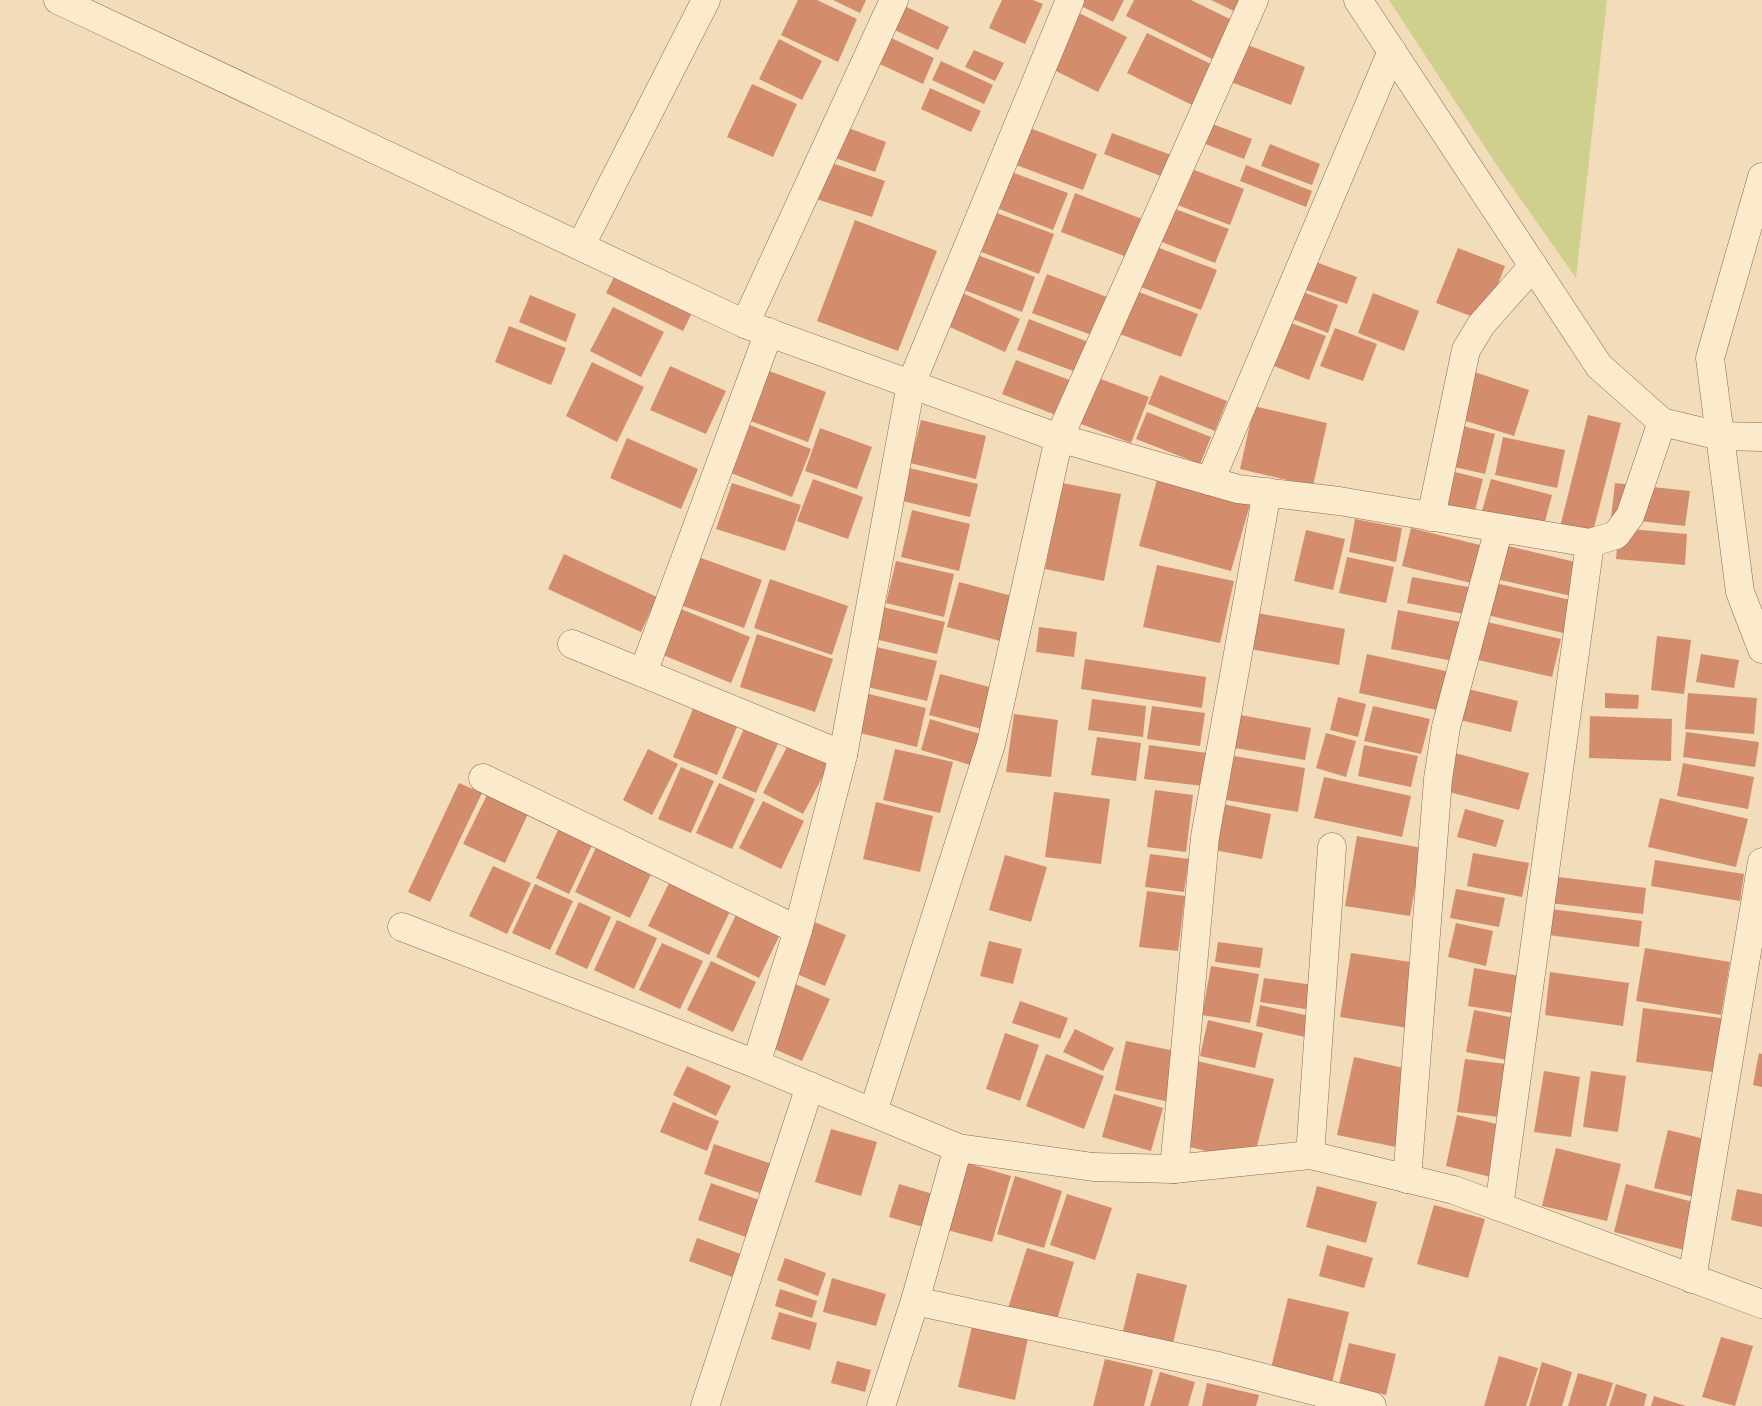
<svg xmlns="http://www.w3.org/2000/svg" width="1762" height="1406" font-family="'PT Serif',serif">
  <rect width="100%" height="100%" fill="#f2dcba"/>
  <!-- green -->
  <polygon fill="#cfd08d" points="1389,0 1607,0 1576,278 1496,164"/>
  <!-- building -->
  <g fill="#d48d6c">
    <polygon points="798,0 817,0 857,19 838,62 781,35"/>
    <polygon points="833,0 866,0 860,13"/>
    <polygon points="892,0 949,27 938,50 875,21"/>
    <polygon points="1002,0 1033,0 1043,4 1025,44 989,28"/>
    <polygon points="1069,0 1124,0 1113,22"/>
    <polygon points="1134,0 1191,0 1234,21 1214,60 1126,16"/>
    <polygon points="1211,0 1247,0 1240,14"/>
    <polygon points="1063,5 1127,37 1098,92 1036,61"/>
    <polygon points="872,29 934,58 923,84 860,55"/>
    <polygon points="1147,33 1217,67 1196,107 1127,73"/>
    <polygon points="779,39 822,61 802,100 759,79"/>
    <polygon points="1232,39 1305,67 1291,105 1218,77"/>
    <polygon points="974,50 1004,63 995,81 965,67"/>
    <polygon points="941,61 993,85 984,104 932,80"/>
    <polygon points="752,84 797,104 773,157 727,137"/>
    <polygon points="930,88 981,111 971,132 921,109"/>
    <polygon points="835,123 886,142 875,172 824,154"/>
    <polygon points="1017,123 1097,154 1083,190 1003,160"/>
    <polygon points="1210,123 1252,139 1244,159 1203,143"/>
    <polygon points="1112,133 1174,156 1166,178 1104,154"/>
    <polygon points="1270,144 1320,164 1312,185 1261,166"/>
    <polygon points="823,160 885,181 872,217 810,197"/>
    <polygon points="1246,165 1312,191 1306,207 1240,181"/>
    <polygon points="998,167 1068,193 1053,230 984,203"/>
    <polygon points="1189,168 1244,189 1230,225 1175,204"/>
    <polygon points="1075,193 1142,219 1127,257 1061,232"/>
    <polygon points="1170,207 1229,229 1215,263 1157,240"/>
    <polygon points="986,209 1054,234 1039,274 971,248"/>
    <polygon points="855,220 937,251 898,351 817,321"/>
    <polygon points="1154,246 1217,270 1201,310 1138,286"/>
    <polygon points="1458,248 1505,266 1484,321 1436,303"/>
    <polygon points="970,252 1035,277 1022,312 956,287"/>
    <polygon points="622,261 699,299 683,331 606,293"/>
    <polygon points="1313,261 1357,277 1347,304 1303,289"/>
    <polygon points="1047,274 1112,299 1097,337 1032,313"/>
    <polygon points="947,286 1020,319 1005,352 932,319"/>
    <polygon points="1295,289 1338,305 1328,333 1285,316"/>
    <polygon points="1136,291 1198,314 1181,357 1120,334"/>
    <polygon points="1373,293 1419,311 1404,351 1358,333"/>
    <polygon points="530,295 576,314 566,342 519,322"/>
    <polygon points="613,307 664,332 641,377 590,351"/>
    <polygon points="1029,319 1096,345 1084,375 1017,350"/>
    <polygon points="1283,320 1326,336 1309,380 1266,363"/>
    <polygon points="509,326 566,348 551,385 495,362"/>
    <polygon points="1335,328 1377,344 1363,381 1320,366"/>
    <polygon points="1016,360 1075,382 1061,417 1002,394"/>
    <polygon points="592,362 644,387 617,442 566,416"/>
    <polygon points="670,366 726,391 706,434 650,410"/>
    <polygon points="764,369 826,392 808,442 745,419"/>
    <polygon points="1465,369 1529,390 1514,436 1450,416"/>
    <polygon points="1160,375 1227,401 1215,431 1148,404"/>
    <polygon points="1098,378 1149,397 1131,443 1081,424"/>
    <polygon points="1254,406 1327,423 1313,486 1240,469"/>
    <polygon points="1147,412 1211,437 1200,464 1136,439"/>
    <polygon points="1588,415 1621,423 1591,539 1559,531"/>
    <polygon points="921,420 986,436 976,479 910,463"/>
    <polygon points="1447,422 1495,434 1485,474 1437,463"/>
    <polygon points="750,425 811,449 792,497 731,473"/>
    <polygon points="820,428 872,447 857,489 805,471"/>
    <polygon points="1503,437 1565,450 1557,488 1495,475"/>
    <polygon points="627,438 698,469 681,509 610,478"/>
    <polygon points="1431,466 1483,479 1474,515 1422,502"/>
    <polygon points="909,468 978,484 970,517 902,501"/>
    <polygon points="1158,476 1251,501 1231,571 1139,546"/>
    <polygon points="813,479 863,497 848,539 797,521"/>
    <polygon points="1491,479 1552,495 1542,533 1480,518"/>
    <polygon points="732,483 801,505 785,551 716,529"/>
    <polygon points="1062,483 1121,494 1104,581 1045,569"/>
    <polygon points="1615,483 1690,491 1685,526 1611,518"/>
    <polygon points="912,510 970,524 959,571 901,557"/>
    <polygon points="1355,519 1402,528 1396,562 1349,552"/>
    <polygon points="1411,528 1480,545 1471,583 1402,566"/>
    <polygon points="1619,528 1687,534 1685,565 1616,559"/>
    <polygon points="1306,530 1345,539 1333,590 1294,581"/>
    <polygon points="1504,545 1592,566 1584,599 1496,579"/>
    <polygon points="564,554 657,597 641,632 548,589"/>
    <polygon points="1347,557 1394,567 1386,603 1339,593"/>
    <polygon points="701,558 762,580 744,628 683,606"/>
    <polygon points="896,561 954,574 944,617 886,603"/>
    <polygon points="1157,565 1234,581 1220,643 1143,627"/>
    <polygon points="1412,577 1474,588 1469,615 1407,603"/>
    <polygon points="770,579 848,606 832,655 754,628"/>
    <polygon points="959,582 1016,597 1004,642 947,627"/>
    <polygon points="1495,583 1584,603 1576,636 1487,615"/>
    <polygon points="883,607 945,622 937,654 875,639"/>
    <polygon points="681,609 750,637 731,683 663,655"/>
    <polygon points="1398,610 1466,623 1458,662 1391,649"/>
    <polygon points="1252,612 1345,629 1339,665 1245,648"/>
    <polygon points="1483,621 1561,639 1552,677 1474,659"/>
    <polygon points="1039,627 1077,632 1074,657 1036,652"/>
    <polygon points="757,634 833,659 815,712 740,687"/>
    <polygon points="1657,636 1691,640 1684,694 1651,690"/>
    <polygon points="872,646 937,661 927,701 863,686"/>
    <polygon points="1367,654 1450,672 1441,711 1359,693"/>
    <polygon points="1701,654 1739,660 1734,688 1696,682"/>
    <polygon points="1085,659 1206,677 1202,708 1081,689"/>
    <polygon points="940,674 1005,691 993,732 929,715"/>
    <polygon points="1468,689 1518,701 1511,732 1460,720"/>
    <polygon points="865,693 926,708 917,747 856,732"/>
    <polygon points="1605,693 1639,695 1638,709 1605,708"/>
    <polygon points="1688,693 1757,698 1754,734 1685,729"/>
    <polygon points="1338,697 1366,704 1358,737 1330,730"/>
    <polygon points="1092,699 1146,706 1143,737 1088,730"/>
    <polygon points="695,704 739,722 717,775 673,757"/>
    <polygon points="1152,706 1205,713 1200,746 1147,739"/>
    <polygon points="1373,706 1430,719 1421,754 1364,741"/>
    <polygon points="1014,714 1058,720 1051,777 1006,772"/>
    <polygon points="1235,714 1311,728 1305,760 1229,747"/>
    <polygon points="1590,716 1672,719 1671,761 1589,758"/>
    <polygon points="930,719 990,737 980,768 921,750"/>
    <polygon points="746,724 780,739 756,793 722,778"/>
    <polygon points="1686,732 1759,742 1755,767 1683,757"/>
    <polygon points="1326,733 1356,741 1346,777 1316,768"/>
    <polygon points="1097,737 1141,743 1136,781 1091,775"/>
    <polygon points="789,743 830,763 803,814 763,793"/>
    <polygon points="1149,745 1207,753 1203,786 1144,779"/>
    <polygon points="1364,745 1418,756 1411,787 1358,776"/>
    <polygon points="648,749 678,764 652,815 623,800"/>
    <polygon points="895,749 953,762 940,813 883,800"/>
    <polygon points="1455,753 1529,773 1519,810 1445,791"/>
    <polygon points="1234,756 1305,768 1298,812 1226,800"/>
    <polygon points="1683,763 1754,777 1748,809 1677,796"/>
    <polygon points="681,767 714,781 691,833 658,819"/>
    <polygon points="1324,777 1411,796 1402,837 1314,818"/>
    <polygon points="459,783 482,793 430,902 408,892"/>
    <polygon points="719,783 755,799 732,849 696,833"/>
    <polygon points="1155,790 1193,795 1186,852 1147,847"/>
    <polygon points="1054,792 1110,799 1101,864 1045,857"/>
    <polygon points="487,795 528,814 505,863 463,844"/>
    <polygon points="1660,798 1748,819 1736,867 1648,847"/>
    <polygon points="763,801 804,821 781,869 739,848"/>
    <polygon points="876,802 933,816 920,872 863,859"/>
    <polygon points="1223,804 1271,814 1262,859 1214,850"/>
    <polygon points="1465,809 1504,820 1496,847 1457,837"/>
    <polygon points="562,821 596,837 569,894 536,878"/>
    <polygon points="1357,836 1422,848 1410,916 1345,906"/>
    <polygon points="601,837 657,862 630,918 575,892"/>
    <polygon points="1473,853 1529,863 1522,897 1467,886"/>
    <polygon points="1150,854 1189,859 1184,892 1145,887"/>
    <polygon points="1005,855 1047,867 1031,922 989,910"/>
    <polygon points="1655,860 1744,874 1740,901 1651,886"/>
    <polygon points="493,866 531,883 507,934 469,916"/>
    <polygon points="674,873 735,901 709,955 648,926"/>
    <polygon points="1543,875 1646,888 1643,914 1540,902"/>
    <polygon points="535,884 573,901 550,950 512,933"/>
    <polygon points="1456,889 1505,898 1499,927 1450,918"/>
    <polygon points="1147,891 1185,896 1178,951 1139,947"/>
    <polygon points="579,902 611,917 587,969 555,954"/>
    <polygon points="742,902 786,922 759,978 716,957"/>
    <polygon points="1536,907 1642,921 1639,947 1533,933"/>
    <polygon points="617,920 657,938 634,989 594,970"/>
    <polygon points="812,921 846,935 825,986 792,972"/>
    <polygon points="1456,923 1493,931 1486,966 1448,957"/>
    <polygon points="989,941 1022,949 1013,984 980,976"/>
    <polygon points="1218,942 1263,948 1260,968 1215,962"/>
    <polygon points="662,943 703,961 680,1009 639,990"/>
    <polygon points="1645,948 1730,962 1721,1015 1636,1001"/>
    <polygon points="1351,953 1430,965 1420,1030 1340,1017"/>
    <polygon points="711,961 756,982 733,1032 687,1010"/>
    <polygon points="1211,966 1259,974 1250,1023 1202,1015"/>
    <polygon points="1474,968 1526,977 1519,1014 1468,1006"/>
    <polygon points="1550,972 1629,983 1623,1026 1545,1015"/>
    <polygon points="1264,978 1327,987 1324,1012 1260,1002"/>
    <polygon points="793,983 830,999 802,1061 765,1045"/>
    <polygon points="1020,1001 1068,1018 1060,1039 1012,1023"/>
    <polygon points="1260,1005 1318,1018 1314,1039 1256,1026"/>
    <polygon points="1643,1008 1729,1019 1721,1073 1636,1062"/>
    <polygon points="1474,1010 1520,1019 1512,1061 1466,1052"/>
    <polygon points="1208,1020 1263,1033 1255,1068 1200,1056"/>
    <polygon points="1075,1029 1114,1048 1103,1071 1063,1052"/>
    <polygon points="1005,1033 1039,1045 1020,1101 986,1089"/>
    <polygon points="1126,1041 1180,1052 1169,1102 1115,1090"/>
    <polygon points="1759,1053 1762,1054 1762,1087 1753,1085"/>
    <polygon points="1046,1054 1104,1076 1084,1129 1026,1106"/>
    <polygon points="1354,1057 1422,1072 1406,1149 1337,1135"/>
    <polygon points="1465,1059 1515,1065 1508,1118 1457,1112"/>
    <polygon points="1193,1060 1274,1079 1253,1162 1173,1143"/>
    <polygon points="687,1066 731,1086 716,1116 673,1095"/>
    <polygon points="1544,1071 1580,1077 1571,1137 1534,1132"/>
    <polygon points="1591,1071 1626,1076 1618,1132 1583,1127"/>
    <polygon points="1114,1094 1163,1108 1151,1151 1102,1137"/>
    <polygon points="673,1102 719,1121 707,1151 660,1132"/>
    <polygon points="1457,1115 1510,1127 1499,1179 1446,1166"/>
    <polygon points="831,1129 877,1142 861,1196 815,1182"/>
    <polygon points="1668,1130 1713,1141 1699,1198 1654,1188"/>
    <polygon points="714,1144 772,1164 762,1194 704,1174"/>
    <polygon points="1556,1148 1621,1164 1607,1221 1542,1206"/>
    <polygon points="967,1163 1011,1176 992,1242 947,1230"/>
    <polygon points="1015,1176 1062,1191 1044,1248 997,1234"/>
    <polygon points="711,1183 759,1200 746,1237 698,1220"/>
    <polygon points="899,1184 933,1194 923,1227 889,1217"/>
    <polygon points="1626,1184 1708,1206 1696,1253 1614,1232"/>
    <polygon points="1317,1186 1377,1202 1366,1243 1306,1227"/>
    <polygon points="1737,1189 1762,1194 1762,1227 1731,1220"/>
    <polygon points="1067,1194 1112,1208 1095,1260 1050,1245"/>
    <polygon points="1434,1205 1485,1219 1468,1278 1417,1264"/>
    <polygon points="697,1238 741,1254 732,1277 689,1261"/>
    <polygon points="1327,1245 1373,1258 1364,1288 1319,1276"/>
    <polygon points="1027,1248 1074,1262 1056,1323 1008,1308"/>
    <polygon points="785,1258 826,1273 818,1296 777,1280"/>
    <polygon points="1137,1273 1187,1285 1172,1347 1122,1335"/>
    <polygon points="832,1278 886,1294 876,1326 823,1312"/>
    <polygon points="780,1289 817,1301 812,1318 775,1306"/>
    <polygon points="1288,1298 1349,1312 1332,1383 1271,1368"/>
    <polygon points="779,1312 817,1323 810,1350 771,1339"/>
    <polygon points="972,1326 1028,1338 1015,1400 958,1387"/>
    <polygon points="1721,1337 1753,1346 1735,1406 1702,1397"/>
    <polygon points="1349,1343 1396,1354 1386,1395 1339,1384"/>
    <polygon points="1499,1356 1538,1368 1526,1406 1484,1406"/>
    <polygon points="1105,1359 1153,1370 1144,1406 1093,1406"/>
    <polygon points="837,1361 871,1370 865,1392 831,1383"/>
    <polygon points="1542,1362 1572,1372 1562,1406 1529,1406"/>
    <polygon points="1160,1372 1195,1382 1188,1406 1150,1406"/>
    <polygon points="1578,1373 1613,1383 1606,1406 1568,1406"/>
    <polygon points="1207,1383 1259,1395 1256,1406 1202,1406"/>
    <polygon points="1616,1384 1647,1394 1644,1406 1609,1406"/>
    <polygon points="1654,1396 1686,1406 1651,1406"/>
  </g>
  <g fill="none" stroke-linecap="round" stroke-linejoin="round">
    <!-- minor casing -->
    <g stroke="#8a6b53" stroke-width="29">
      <g id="minor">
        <polyline points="58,0 745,324 1059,438 1238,489 1339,501 1590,543 1616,535 1630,516 1662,422"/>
        <polyline points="1358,0 1599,366 1662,422 1720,436 1762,437"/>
        <polyline points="1762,177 1710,358 1740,592 1762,649"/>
        <polyline points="581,245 706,0"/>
        <polyline points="745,324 894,0"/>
        <polyline points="1210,481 1392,51"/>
        <polyline points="1431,517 1466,350 1481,325 1533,266"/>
        <polyline points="572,644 843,755"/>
        <polyline points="643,673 769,332"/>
        <polyline points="483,778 798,930"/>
        <polyline points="402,927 756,1064 958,1148 1093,1167 1174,1169 1310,1155 1454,1190 1762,1304"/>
        <polyline points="756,1064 798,930 843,755 911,384 1070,0"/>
        <polyline points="873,1112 991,744 1059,438 1254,0"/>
        <polyline points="1310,1155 1332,847"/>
        <polyline points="1174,1169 1205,837 1267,492"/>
        <polyline points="1407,1179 1438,779 1446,727 1499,528"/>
        <polyline points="1499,1207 1590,543"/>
        <polyline points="1692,1279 1762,862"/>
        <polyline points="915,1301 1218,1366 1372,1406"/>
        <polyline points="705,1406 810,1086"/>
        <polyline points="881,1406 915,1301 958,1148"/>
      </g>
    </g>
    <!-- minor -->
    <use href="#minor" stroke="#fceacd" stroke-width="28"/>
  </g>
</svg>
